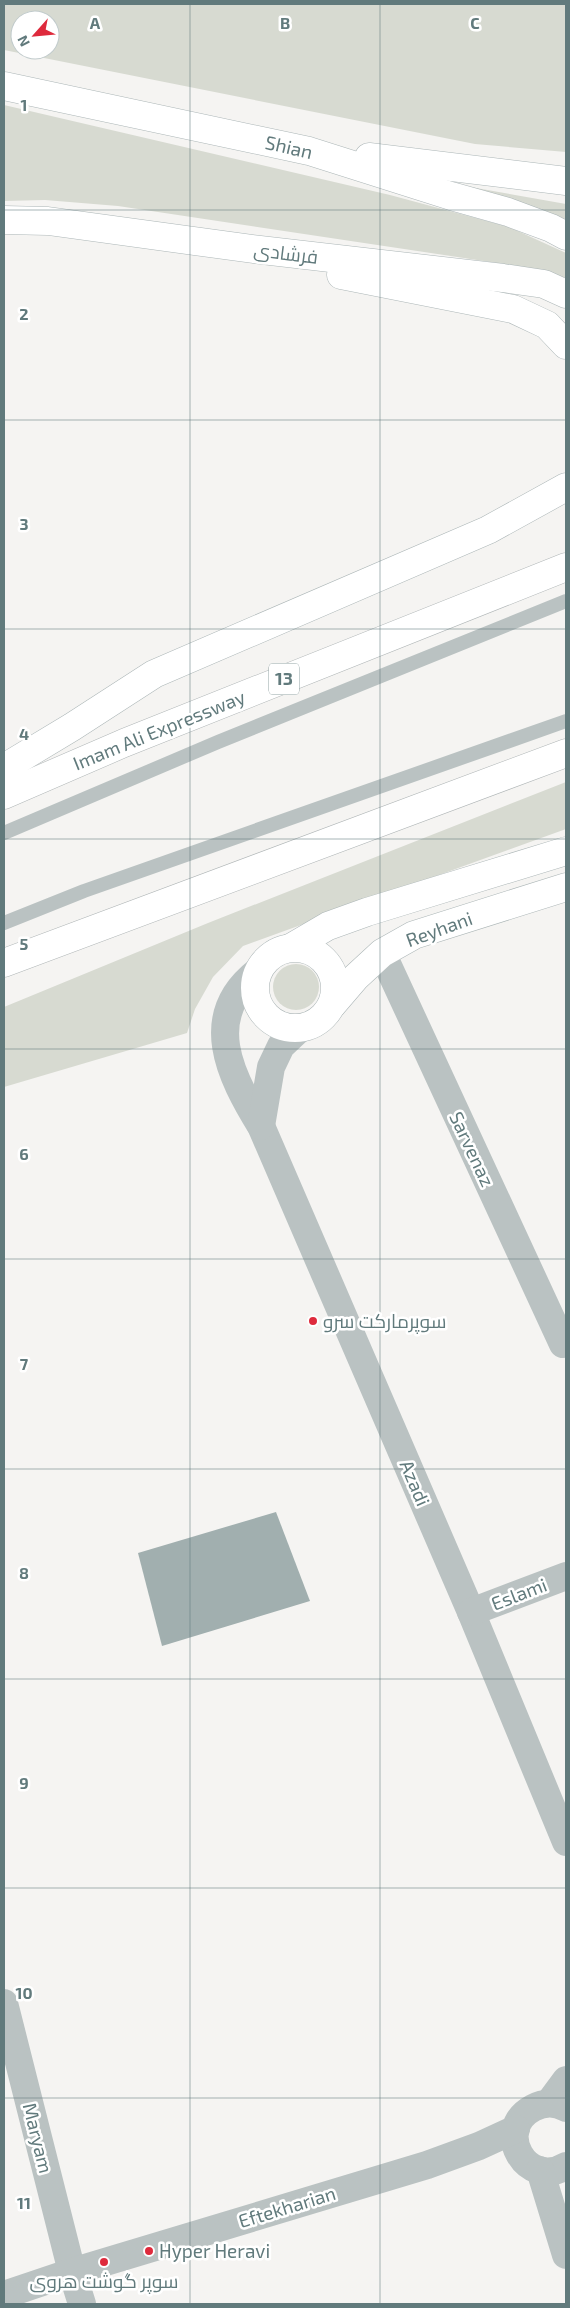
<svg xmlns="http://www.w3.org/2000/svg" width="570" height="2308" font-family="'Exo 2',Cairo,sans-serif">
  <rect width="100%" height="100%" fill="#f5f4f2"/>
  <!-- green -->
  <g fill="#d7dad1" fill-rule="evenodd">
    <path d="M4,4H566V152L475,144L4,50ZM20,20H50V50H20Z"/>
    <polygon points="4,105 390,195 509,227 566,253 566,278 524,267 118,206 45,200 4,201"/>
    <polygon points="459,185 566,204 566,220 546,212"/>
    <polygon points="566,782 566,829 243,946 213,977 195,1009 187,1033 4,1087 4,1007 208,923"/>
    <circle cx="296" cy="987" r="23"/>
  </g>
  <!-- building -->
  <polygon fill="#a1afaf" points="276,1512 310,1601 162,1646 138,1553"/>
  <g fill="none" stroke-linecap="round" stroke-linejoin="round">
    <!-- secondary casing -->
    <g stroke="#acb6b7" stroke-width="29">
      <g id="secondary">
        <polyline points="4,86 309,151 451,196 508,212 551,228 566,236"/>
        <polyline points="369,157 566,181"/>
        <polyline points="4,220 48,221 253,249 503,278 544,284 566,294"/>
        <polyline points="341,275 513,309 547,325 566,345"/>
        <polyline points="4,768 72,727 154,674 488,530 566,487"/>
        <polyline points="292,947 328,926 367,912 566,851"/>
        <circle cx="295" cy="988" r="40"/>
        <polyline points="332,1005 356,977 382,953 414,935 566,887"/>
      </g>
    </g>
    <!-- highway casing -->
    <g stroke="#b0b6b7" stroke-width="29">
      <g id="highway">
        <polyline points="4,795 124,743 566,567"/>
        <polyline points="4,963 566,753"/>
      </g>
    </g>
    <!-- lane -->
    <g stroke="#bac2c2" stroke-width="14">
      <polyline points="4,833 218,742 566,601"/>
      <polyline points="4,923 84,891 566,721"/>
    </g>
    <!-- street -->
    <g stroke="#bac2c2" stroke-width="28">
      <polyline points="382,953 563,1344"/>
      <path d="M258,971C200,1016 230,1076 261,1126L471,1612L566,1842"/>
      <polyline points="261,1126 271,1067 281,1046 299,1029"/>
      <polyline points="471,1612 566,1576"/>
      <polyline points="4,2003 72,2272 82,2304"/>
      <polyline points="549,2103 566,2080"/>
      <path d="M566,2108C556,2102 544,2102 533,2108C492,2130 527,2190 566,2166"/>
      <polyline points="540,2170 566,2255"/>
      <polyline points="4,2295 72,2272 427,2165 479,2146 516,2129"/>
    </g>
    <!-- secondary -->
    <use href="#secondary" stroke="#fff" stroke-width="28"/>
    <!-- highway -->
    <use href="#highway" stroke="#fff" stroke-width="28"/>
  </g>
  <!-- grid -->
  <path fill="none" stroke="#617a7c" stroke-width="1" stroke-opacity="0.55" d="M190,4V2304M380,4V2304M4,210H566M4,420H566M4,629H566M4,839H566M4,1049H566M4,1259H566M4,1469H566M4,1679H566M4,1888H566M4,2098H566"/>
  <!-- markers -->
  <g fill="#de2a3c" stroke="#fff" stroke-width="2">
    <circle cx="313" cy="1321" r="5"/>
    <circle cx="149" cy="2251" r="5"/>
    <circle cx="104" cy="2262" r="5"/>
  </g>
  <g text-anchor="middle" stroke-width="5" stroke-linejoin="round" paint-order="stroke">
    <!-- shield labels -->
    <rect fill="#fff" stroke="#90a2a3" stroke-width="1" x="269" y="663.5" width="30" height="31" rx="4"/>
    <g font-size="18" font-weight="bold" fill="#617a7c">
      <text x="284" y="685">13</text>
    </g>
    <!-- street labels -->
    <g font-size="19" fill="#617a7c" stroke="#fff">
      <text transform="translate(289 147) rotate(13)" y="7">Shian</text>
      <text transform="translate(286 253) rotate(7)" y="7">فرشادی</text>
      <text transform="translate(159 730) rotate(-22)" y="7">Imam Ali Expressway</text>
      <text transform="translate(439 929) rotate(-20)" y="7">Reyhani</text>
      <text transform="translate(472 1149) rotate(65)" y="7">Sarvenaz</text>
      <text transform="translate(415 1483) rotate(67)" y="7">Azadi</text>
      <text transform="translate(519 1594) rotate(-21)" y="7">Eslami</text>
      <text transform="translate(38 2138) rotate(76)" y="7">Maryam</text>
      <text transform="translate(287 2207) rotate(-17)" y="7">Eftekharian</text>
    </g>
    <!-- poi labels -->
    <g font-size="19" fill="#617a7c" stroke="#fff" text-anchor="start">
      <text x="323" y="1328">سوپرمارکت سرو</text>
      <text x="159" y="2258">Hyper Heravi</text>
      <text x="104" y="2288" text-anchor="middle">سوپر گوشت هروی</text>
    </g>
  </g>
  <g font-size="16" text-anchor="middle" font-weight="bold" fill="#617a7c" stroke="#fff" stroke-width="5" stroke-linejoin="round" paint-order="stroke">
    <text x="95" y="29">A</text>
    <text x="285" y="29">B</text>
    <text x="475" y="29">C</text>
    <text x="24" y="111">1</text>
    <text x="24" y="320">2</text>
    <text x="24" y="530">3</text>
    <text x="24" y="740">4</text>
    <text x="24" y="950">5</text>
    <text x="24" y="1160">6</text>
    <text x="24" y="1370">7</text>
    <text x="24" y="1579">8</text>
    <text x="24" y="1789">9</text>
    <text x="24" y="1999">10</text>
    <text x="24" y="2209">11</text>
  </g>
  <!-- border -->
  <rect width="570" height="2308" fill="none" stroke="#617a7c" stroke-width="10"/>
  <!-- north arrow -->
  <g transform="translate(35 35) rotate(243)"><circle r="24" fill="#ffffff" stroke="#c0cacb"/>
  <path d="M0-4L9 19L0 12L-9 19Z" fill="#de2a3c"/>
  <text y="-8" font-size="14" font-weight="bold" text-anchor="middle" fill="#617a7c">N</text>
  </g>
</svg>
